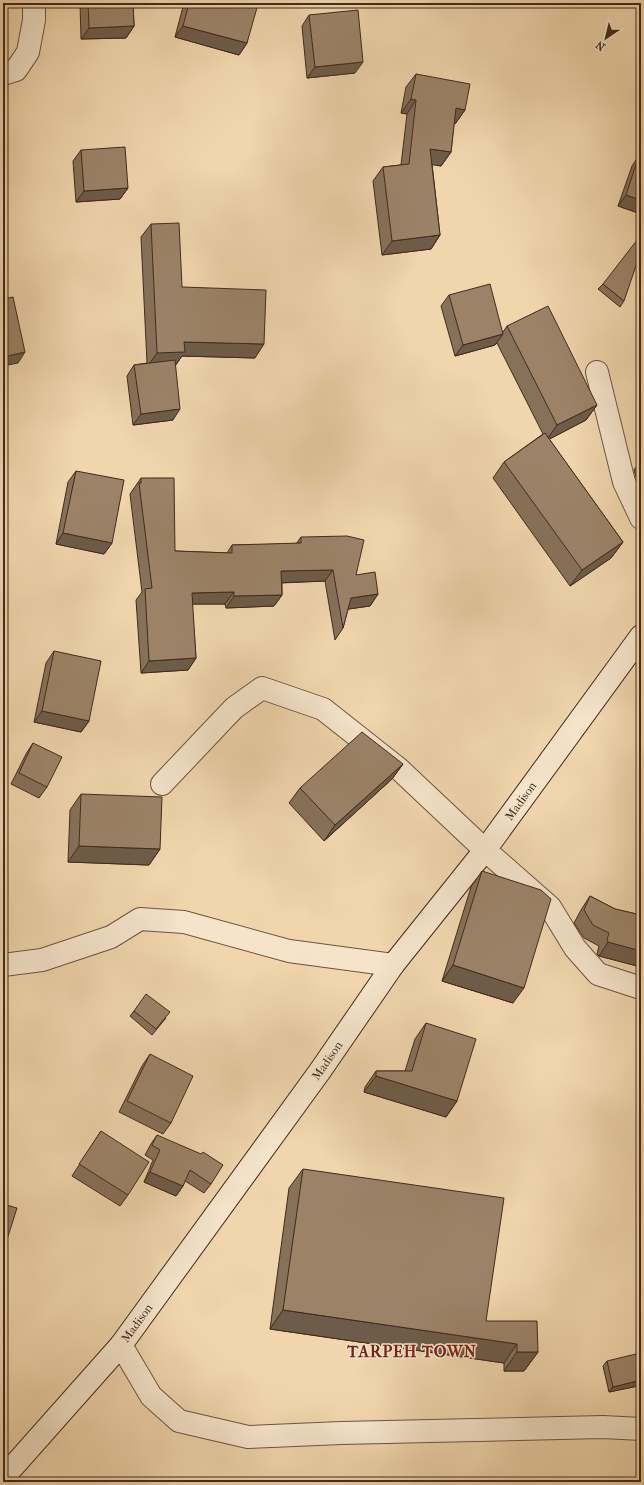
<svg xmlns="http://www.w3.org/2000/svg" width="644" height="1485" font-family="'IM FELL French Canon',serif">
  <rect width="100%" height="100%" fill="#f0d5ad"/>
  <filter id="stains"><feTurbulence type="fractalNoise" baseFrequency=".005" numOctaves="4"/><feColorMatrix values="0 0 0 0 .2 0 0 0 0 .09 0 0 0 0 .02 0 0 0 .5 -.17"/></filter>
  <radialGradient id="worn" r=".72"><stop offset=".6" stop-color="#630" stop-opacity="0"/><stop offset="1" stop-color="#630" stop-opacity=".3"/></radialGradient>
  <g fill="none" stroke-linecap="round" stroke-linejoin="round">
    <!-- street casing -->
    <g stroke="#6e5541" stroke-width="24">
      <g id="street">
        <polyline points="3,74 16,70 28,52 34,20 34,3"/>
        <polyline points="597,372 624,482 641,518"/>
        <polyline points="162,784 234,708 262,688 323,709 399,769 485,850 550,907 575,948 598,974 641,988"/>
        <polyline points="3,965 42,960 111,937 140,919 184,922 289,951 393,965"/>
        <polyline points="121,1345 151,1396 179,1421 248,1437 341,1433 603,1427 641,1429"/>
      </g>
    </g>
    <!-- secondary casing -->
    <g stroke="#422a1d" stroke-width="24">
      <g id="secondary">
        <path id="s1" d="M3,1478L121,1345L320,1071L393,965L485,850L641,636"/>
      </g>
    </g>
    <!-- street -->
    <use href="#street" stroke="#f5e4ca" stroke-width="22"/>
    <!-- secondary -->
    <use href="#secondary" stroke="#f5e4ca" stroke-width="22"/>
  </g>
  <!-- wall -->
  <g fill="#867159" stroke="#422a1d">
    <polygon points="80,3 133,3 134,26 126,38 81,39"/>
    <polygon points="184,3 253,3 247,43 239,55 175,37"/>
    <polygon points="309,15 355,73 307,78 302,26"/>
    <polygon points="416,74 465,110 455,124 454,123 451,152 441,166 432,164 440,235 431,249 382,255 373,181 383,167 401,165 407,114 401,113 406,87"/>
    <polygon points="81,150 128,188 120,199 76,202 73,161"/>
    <polygon points="639,155 641,214 618,206 632,166"/>
    <polygon points="151,224 182,287 255,358 182,356 175,366 173,420 133,425 127,376 134,365 147,363 141,237"/>
    <polygon points="603,284 624,301 620,307 598,289"/>
    <polygon points="449,295 503,332 507,326 597,405 586,420 549,439 623,542 611,558 570,586 493,478 504,462 543,434 497,343 495,345 455,356 441,306"/>
    <polygon points="641,295 641,306 636,302"/>
    <polygon points="641,460 641,483 636,477 634,470"/>
    <polygon points="76,471 112,543 104,554 56,544 68,482"/>
    <polygon points="141,478 175,551 227,553 232,545 296,544 301,537 356,575 378,594 370,606 348,609 343,628 335,640 325,581 282,583 282,595 274,606 226,608 225,604 192,604 196,658 188,670 141,673 136,600 142,592 130,494"/>
    <polygon points="54,651 89,721 81,732 34,722 46,663"/>
    <polygon points="641,733 641,740 638,738"/>
    <polygon points="33,743 47,787 39,798 11,784 26,754"/>
    <polygon points="403,764 392,779 324,841 289,803 300,788"/>
    <polygon points="81,794 160,849 149,865 68,862 70,810"/>
    <polygon points="482,871 513,1003 442,981 471,887"/>
    <polygon points="590,896 615,909 641,915 641,967 599,956 597,954 599,946 584,938 574,923 581,910"/>
    <polygon points="134,1011 166,1018 152,1035 130,1016"/>
    <polygon points="426,1023 457,1101 446,1117 364,1092 365,1087 376,1071 405,1071 415,1039"/>
    <polygon points="150,1054 171,1123 163,1134 119,1112 142,1066"/>
    <polygon points="101,1131 128,1195 120,1206 72,1176"/>
    <polygon points="157,1135 211,1184 204,1193 185,1181 183,1186 176,1196 144,1182 153,1160 145,1155 151,1144"/>
    <polygon points="641,1148 641,1181 637,1154"/>
    <polygon points="303,1169 486,1321 538,1352 524,1371 504,1371 504,1363 270,1329 289,1188"/>
    <polygon points="607,1361 638,1386 609,1392 603,1366"/>
  </g>
  <!-- shaded-wall -->
  <g fill="#6d5c49" stroke="#422a1d">
    <polygon points="134,26 126,38 81,39 89,28"/>
    <polygon points="183,26 247,43 239,55 175,37"/>
    <polygon points="363,62 355,73 307,78 315,67"/>
    <polygon points="411,99 416,100 407,114 401,113"/>
    <polygon points="456,108 465,110 455,124 446,122"/>
    <polygon points="430,149 451,152 441,166 421,163"/>
    <polygon points="128,188 120,199 76,202 84,191"/>
    <polygon points="626,195 641,200 641,214 618,206"/>
    <polygon points="440,235 431,249 382,255 392,241"/>
    <polygon points="503,334 495,345 455,356 463,345"/>
    <polygon points="184,342 264,344 255,358 182,356 175,366 147,367 157,353"/>
    <polygon points="25,352 18,363 3,366 3,357"/>
    <polygon points="597,405 586,420 546,441 557,425"/>
    <polygon points="180,409 173,420 133,425 141,414"/>
    <polygon points="63,533 112,543 104,554 56,544"/>
    <polygon points="623,542 611,558 570,586 582,570"/>
    <polygon points="333,570 325,581 273,583 281,571"/>
    <polygon points="234,592 225,604 183,604 192,593"/>
    <polygon points="378,594 370,606 342,610 351,598"/>
    <polygon points="282,595 274,606 226,608 234,596"/>
    <polygon points="196,658 188,670 141,673 149,661"/>
    <polygon points="42,711 89,721 81,732 34,722"/>
    <polygon points="403,764 392,779 324,841 335,825"/>
    <polygon points="79,846 160,849 149,865 68,862"/>
    <polygon points="608,942 641,951 641,967 599,956"/>
    <polygon points="453,965 524,988 513,1003 442,981"/>
    <polygon points="376,1076 457,1101 446,1117 364,1092"/>
    <polygon points="150,1172 183,1186 176,1196 144,1182"/>
    <polygon points="283,1310 517,1344 504,1363 270,1329"/>
    <polygon points="517,1352 538,1352 524,1371 504,1371"/>
    <polygon points="641,1380 641,1382 638,1386 609,1392 613,1387"/>
  </g>
  <!-- building -->
  <g fill="#9c8368" stroke="#422a1d">
    <polygon points="88,3 133,3 134,26 89,28"/>
    <polygon points="189,3 253,3 258,4 247,43 183,26"/>
    <polygon points="358,10 363,62 315,67 309,15"/>
    <polygon points="416,74 470,84 465,110 456,108 451,152 430,149 440,235 392,241 383,167 409,164 416,100 411,99"/>
    <polygon points="125,147 128,188 84,191 81,150"/>
    <polygon points="639,155 641,156 641,200 626,195"/>
    <polygon points="179,223 182,287 266,290 264,344 184,342 185,352 157,353 151,224"/>
    <polygon points="641,235 641,251 624,301 603,284"/>
    <polygon points="490,284 503,334 463,345 449,295"/>
    <polygon points="13,297 25,352 3,357 3,299"/>
    <polygon points="548,306 597,405 557,425 507,326"/>
    <polygon points="175,360 180,409 141,414 134,365"/>
    <polygon points="545,433 623,542 582,570 504,462"/>
    <polygon points="76,471 124,480 112,543 63,533"/>
    <polygon points="141,478 174,478 175,551 232,553 232,545 301,543 301,537 347,536 364,540 356,575 375,572 378,594 351,598 343,628 333,570 281,571 282,595 234,596 234,592 192,593 196,658 149,661 145,589 152,588 139,483 141,483"/>
    <polygon points="54,651 101,661 89,721 42,711"/>
    <polygon points="362,732 403,764 335,825 300,788"/>
    <polygon points="33,743 62,757 47,787 19,773"/>
    <polygon points="81,794 162,797 160,849 79,846"/>
    <polygon points="482,871 541,890 551,899 524,988 453,965"/>
    <polygon points="590,896 615,909 641,915 641,951 608,942 607,940 609,933 593,925 584,910"/>
    <polygon points="146,994 170,1012 156,1029 134,1011"/>
    <polygon points="426,1023 476,1039 457,1101 376,1076 376,1071 412,1071"/>
    <polygon points="150,1054 193,1076 171,1123 127,1101"/>
    <polygon points="101,1131 149,1162 128,1195 79,1164"/>
    <polygon points="157,1135 201,1154 203,1152 223,1165 211,1184 190,1170 183,1186 150,1172 160,1150 152,1145"/>
    <polygon points="303,1169 504,1198 486,1321 537,1321 538,1352 517,1352 517,1344 283,1310"/>
    <polygon points="3,1204 17,1208 3,1252"/>
    <polygon points="636,1354 641,1374 641,1380 613,1387 607,1361"/>
  </g>
  <g text-anchor="middle" stroke-width="3" stroke-linejoin="round" paint-order="stroke">
    <!-- street labels -->
    <g font-size="12" fill="#422a1d" stroke="#f5e4ca">
      <text dy="4" stroke="none"><textPath href="#s1" startOffset="853">Madison</textPath></text>
      <text dy="4" stroke="none"><textPath href="#s1" startOffset="529">Madison</textPath></text>
      <text dy="4" stroke="none"><textPath href="#s1" startOffset="205">Madison</textPath></text>
    </g>
    <!-- district labels -->
    <g font-size="16" font-weight="bold" letter-spacing="1" fill="#7a1f14" stroke="#f5e4ca">
      <text x="412" y="1357">TARPEH TOWN</text>
    </g>
  </g>
  <!-- margin -->
  <rect width="644" height="1485" fill="none" stroke="#f0d5ad" stroke-width="16"/>
  <rect x="4" y="4" width="636" height="1477" fill="none" stroke="#422a1d" stroke-width="2"/>
  <rect x="8" y="8" width="628" height="1469" fill="none" stroke="#422a1d"/>
  <!-- north arrow -->
  <g transform="translate(606 38) rotate(215)" stroke="#f5e4ca" stroke-width="3" paint-order="stroke">
  <path d="M0-3L7 15L0 10L-7 15Z" fill="#422a1d"/>
  <text y="-6" font-size="11" font-weight="bold" text-anchor="middle" fill="#422a1d">N</text>
  </g>
  <rect width="100%" height="100%" filter="url(#stains)"/>
  <rect width="100%" height="100%" fill="url(#worn)"/>
</svg>
